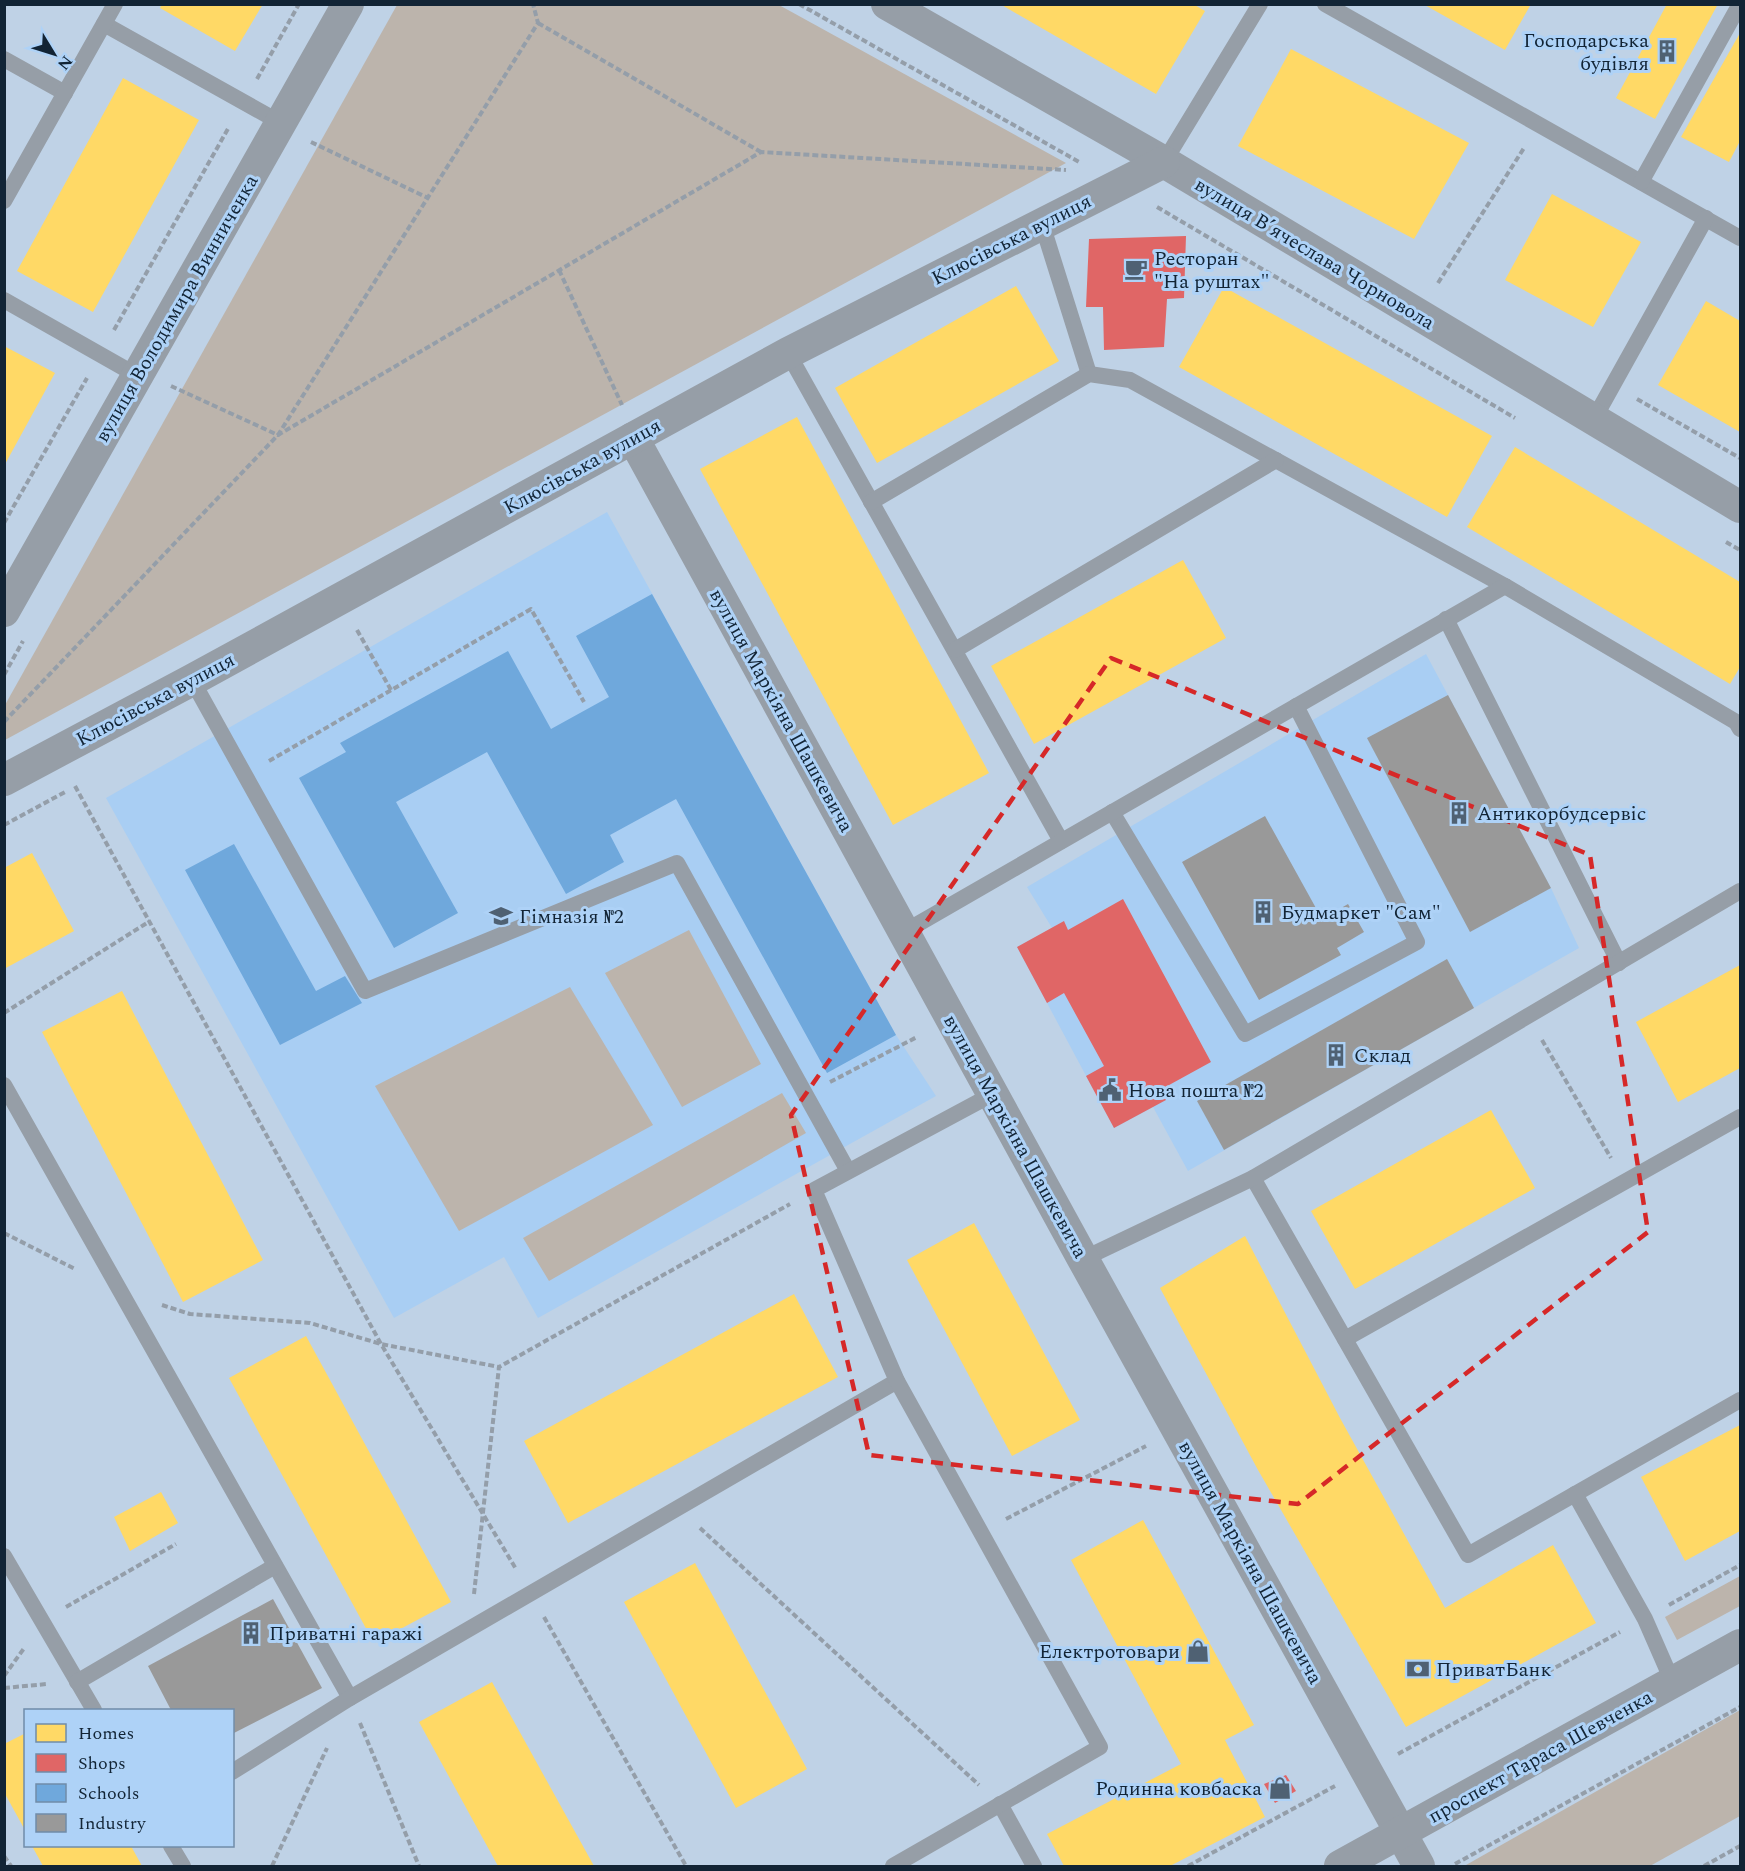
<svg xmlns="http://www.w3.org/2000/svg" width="1745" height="1871" font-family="Spectral,serif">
  <rect width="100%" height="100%" fill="#bfd2e6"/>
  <!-- built -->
  <g fill="#a9cef3">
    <polygon points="607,512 896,1035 936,1096 538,1318 504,1257 394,1318 106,798"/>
    <polygon points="1426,654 1551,888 1579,948 1188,1171 1153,1107 1114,1128 1017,947 1052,928 1027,887"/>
  </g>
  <!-- green -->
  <g fill="#bcb4ac">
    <polygon points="397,5 779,5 1066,163 5,740 5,705"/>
    <polygon points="689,930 761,1064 682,1107 605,973"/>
    <polygon points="570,987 653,1125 459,1231 375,1086"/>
    <polygon points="782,1093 806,1133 549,1281 523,1238"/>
    <polygon points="1740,1576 1740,1606 1677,1640 1665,1617"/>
    <polygon points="1740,1710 1740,1816 1650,1866 1467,1866 1466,1865"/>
  </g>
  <!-- homes -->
  <g fill="#ffd966">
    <polygon points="162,4 263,4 235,51 160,8"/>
    <polygon points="1000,4 1193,4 1205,11 1156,94"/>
    <polygon points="1423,4 1531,4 1505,50"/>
    <polygon points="1667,4 1718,4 1655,119 1616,98"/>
    <polygon points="1740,33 1740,141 1729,162 1681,137"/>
    <polygon points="1291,49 1469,143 1414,239 1238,146"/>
    <polygon points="123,78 199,120 93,312 17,271"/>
    <polygon points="1552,194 1641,242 1593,327 1505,280"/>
    <polygon points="1016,286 1059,361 877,463 835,388"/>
    <polygon points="1224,287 1492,436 1447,517 1179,367"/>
    <polygon points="1706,301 1740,321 1740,432 1658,385"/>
    <polygon points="4,346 55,373 4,466"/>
    <polygon points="797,417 989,773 893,825 700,469"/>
    <polygon points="1515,447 1740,582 1740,667 1730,684 1467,527"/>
    <polygon points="1183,560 1226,638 1034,744 991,666"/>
    <polygon points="32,853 74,931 4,969 4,868"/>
    <polygon points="1740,965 1740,1068 1678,1102 1636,1022"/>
    <polygon points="122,991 263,1260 183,1302 42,1032"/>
    <polygon points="1491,1110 1535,1188 1355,1289 1311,1211"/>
    <polygon points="974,1223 1080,1420 1012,1456 907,1260"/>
    <polygon points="1245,1236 1340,1418 1445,1608 1553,1545 1596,1623 1406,1727 1258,1470 1160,1288"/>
    <polygon points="794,1294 838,1377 568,1523 524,1441"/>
    <polygon points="306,1336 451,1602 374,1643 229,1378"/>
    <polygon points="1740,1425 1740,1531 1685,1561 1641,1477"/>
    <polygon points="161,1492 178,1523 130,1551 114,1517"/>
    <polygon points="1143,1520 1254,1725 1225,1740 1265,1817 1170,1866 1064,1866 1047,1834 1181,1764 1071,1560"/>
    <polygon points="695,1563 807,1769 736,1808 624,1602"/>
    <polygon points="492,1682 594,1866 498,1866 419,1722"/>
    <polygon points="26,1733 26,1832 4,1792 4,1744"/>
    <polygon points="32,1846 131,1846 142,1866 43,1866"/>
  </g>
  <!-- shops -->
  <g fill="#e06666">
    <polygon points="1186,236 1184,298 1167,299 1164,347 1104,350 1103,307 1086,307 1089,239"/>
    <polygon points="1123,899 1211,1062 1160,1090 1166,1100 1114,1128 1086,1076 1104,1066 1064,993 1047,1003 1017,947 1064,921 1068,930"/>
    <polygon points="1286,1775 1296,1791 1275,1803 1264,1784"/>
  </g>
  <!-- schools -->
  <g fill="#6fa8dc">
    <polygon points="652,594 896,1035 827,1073 676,799 610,835 624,862 566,894 487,752 396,802 458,913 394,948 299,778 346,752 340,743 508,651 551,729 609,697 576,636"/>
    <polygon points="234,844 316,991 345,976 362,1003 280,1045 185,870"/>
  </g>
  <!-- industry -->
  <g fill="#999">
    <polygon points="1448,695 1551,888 1470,932 1367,738"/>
    <polygon points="1265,816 1322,919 1348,904 1364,932 1337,948 1341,955 1259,1000 1182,862"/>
    <polygon points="1447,959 1474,1008 1224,1150 1197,1101"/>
    <polygon points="273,1599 322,1688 232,1734 232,1710 171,1710 148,1666"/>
  </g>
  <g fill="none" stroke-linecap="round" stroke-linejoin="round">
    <!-- path -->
    <g stroke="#949ea9" stroke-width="4" stroke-dasharray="6 3" stroke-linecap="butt">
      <polyline points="799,4 1081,163"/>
      <polyline points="538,23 761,152"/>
      <polyline points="257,79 299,4"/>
      <polyline points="311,142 428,198"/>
      <polyline points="1157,207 1515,418"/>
      <polyline points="559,270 622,405"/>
      <polyline points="1438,283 1524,148"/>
      <polyline points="114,330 229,127"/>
      <polyline points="171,386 278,435 538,23 533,4"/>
      <polyline points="1637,399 1740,458"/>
      <polyline points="4,523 87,378"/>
      <polyline points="1726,542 1740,550"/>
      <polyline points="357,630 391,690"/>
      <polyline points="4,675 23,641"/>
      <polyline points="4,722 278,435 761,152 1066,170"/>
      <polyline points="269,761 531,609 584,702"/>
      <polyline points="75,786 381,1344 516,1569"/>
      <polyline points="4,825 67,791"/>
      <polyline points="4,1013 150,921"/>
      <polyline points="1542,1040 1611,1158"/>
      <polyline points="830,1082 917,1037"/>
      <polyline points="4,1233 75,1269"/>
      <polyline points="162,1305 190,1314 310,1323 381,1344 499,1367"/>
      <polyline points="1006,1519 1146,1446"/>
      <polyline points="700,1528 979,1785"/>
      <polyline points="474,1594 499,1367 790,1204"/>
      <polyline points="1669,1605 1740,1565"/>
      <polyline points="66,1607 176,1544"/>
      <polyline points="544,1617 686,1866"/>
      <polyline points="4,1676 25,1647"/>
      <polyline points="4,1688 47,1684"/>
      <polyline points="360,1723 419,1866"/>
      <polyline points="1398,1754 1620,1632"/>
      <polyline points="4,1856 11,1866"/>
      <polyline points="1455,1864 1740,1707"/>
      <polyline points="272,1866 327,1748"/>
      <polyline points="1188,1866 1335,1786"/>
      <polyline points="1704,1866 1740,1846"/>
    </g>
    <!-- lane -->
    <g stroke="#969ea7" stroke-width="16">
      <polyline points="1325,4 1740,238"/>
      <polyline points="104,24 281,123"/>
      <polyline points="4,59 65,93"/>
      <polyline points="1164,162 1260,4"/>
      <polyline points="1641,182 1740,4"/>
      <polyline points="4,201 115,4"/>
      <polyline points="1042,224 1089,374"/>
      <polyline points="4,300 138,376"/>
      <polyline points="788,353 1061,841"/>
      <polyline points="1594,419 1706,218"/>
      <polyline points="871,502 1089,374 1130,380 1505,586 1736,722 1740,729"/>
      <polyline points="1446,619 1619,963"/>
      <polyline points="955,650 1276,460"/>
      <polyline points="192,680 365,991 677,863 848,1171"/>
      <polyline points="1112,812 1245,1034 1417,942 1296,706"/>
      <polyline points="904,932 1505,586"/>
      <polyline points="4,1085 350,1698"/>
      <polyline points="1253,1178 1468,1555 1740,1400"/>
      <polyline points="1083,1259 1253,1178 1740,891"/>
      <polyline points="1345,1339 1740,1117"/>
      <polyline points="1575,1494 1645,1619 1673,1683"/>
      <polyline points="4,1556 94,1710"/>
      <polyline points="77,1682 275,1566"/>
      <polyline points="232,1772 350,1698 897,1381"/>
      <polyline points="1000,1804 1034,1866"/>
      <polyline points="171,1846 183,1866"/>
      <polyline points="893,1866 1100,1747 897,1381 814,1190 993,1094"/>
    </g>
    <!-- street -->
    <g stroke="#969ea7" stroke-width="32">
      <polyline points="887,4 1164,162 1740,507"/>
      <polyline points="633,438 1083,1259 1419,1866"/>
      <polyline points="4,611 348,4"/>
      <polyline points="4,780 192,680 788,353 1164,162"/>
      <polyline points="1340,1866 1740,1645"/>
    </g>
  </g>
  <!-- marked area -->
  <path fill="none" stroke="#d62828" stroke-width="4.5" stroke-dasharray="12 8" stroke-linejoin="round" d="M1111,658L1590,855L1648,1232L1298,1504L869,1455L791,1115Z"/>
  <!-- icons -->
  <defs>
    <g id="building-bare" transform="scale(1.8)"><path d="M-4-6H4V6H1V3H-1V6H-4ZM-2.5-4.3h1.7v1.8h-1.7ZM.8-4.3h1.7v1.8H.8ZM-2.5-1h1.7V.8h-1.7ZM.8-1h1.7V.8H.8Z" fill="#4f6173" stroke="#aed2f7" stroke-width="2.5" paint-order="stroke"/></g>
    <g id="cafe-bare" transform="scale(1.8)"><path d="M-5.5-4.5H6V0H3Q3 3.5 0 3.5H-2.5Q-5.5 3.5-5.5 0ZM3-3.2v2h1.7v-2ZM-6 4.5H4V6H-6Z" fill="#4f6173" stroke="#aed2f7" stroke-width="2.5" paint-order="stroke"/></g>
    <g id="school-bare" transform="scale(1.8)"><path d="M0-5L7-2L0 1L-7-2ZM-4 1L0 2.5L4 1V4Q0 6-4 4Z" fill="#4f6173" stroke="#aed2f7" stroke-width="2.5" paint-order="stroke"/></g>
    <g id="civic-bare" transform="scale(1.8)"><path d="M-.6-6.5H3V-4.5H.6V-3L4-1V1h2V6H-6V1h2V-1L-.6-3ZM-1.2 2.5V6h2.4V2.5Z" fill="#4f6173" stroke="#aed2f7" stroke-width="2.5" paint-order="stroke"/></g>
    <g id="shop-bare" transform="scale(1.8)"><path d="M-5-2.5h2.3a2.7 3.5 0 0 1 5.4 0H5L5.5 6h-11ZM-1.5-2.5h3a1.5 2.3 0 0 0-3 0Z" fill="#4f6173" stroke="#aed2f7" stroke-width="2.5" paint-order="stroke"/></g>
    <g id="bank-bare" transform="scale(1.8)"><path d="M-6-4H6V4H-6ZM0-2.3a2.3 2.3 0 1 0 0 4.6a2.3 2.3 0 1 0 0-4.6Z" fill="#4f6173" stroke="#aed2f7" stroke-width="2.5" paint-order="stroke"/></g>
  </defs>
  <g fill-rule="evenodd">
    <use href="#building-bare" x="1667" y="51"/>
    <use href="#cafe-bare" x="1136" y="269"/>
    <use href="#building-bare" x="1459" y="813"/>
    <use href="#building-bare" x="1263" y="912"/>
    <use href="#school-bare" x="501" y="916"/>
    <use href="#building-bare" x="1336" y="1055"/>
    <use href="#civic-bare" x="1110" y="1090"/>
    <use href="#building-bare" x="251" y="1633"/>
    <use href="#shop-bare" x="1198" y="1651"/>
    <use href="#bank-bare" x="1418" y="1669"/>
    <use href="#shop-bare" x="1280" y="1788"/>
  </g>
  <g text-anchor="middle" stroke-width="6" stroke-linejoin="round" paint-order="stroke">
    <!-- poi labels -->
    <g font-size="20" fill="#122435" stroke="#aed2f7" text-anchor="start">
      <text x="1649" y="47" text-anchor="end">Господарська<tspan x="1649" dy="23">будівля</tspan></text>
      <text x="1154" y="265">Ресторан<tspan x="1154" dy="23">"На руштах"</tspan></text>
      <text x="1477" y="820">Антикорбудсервіс</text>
      <text x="1281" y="919">Будмаркет "Сам"</text>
      <text x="519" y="923">Гімназія №2</text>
      <text x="1354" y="1062">Склад</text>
      <text x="1128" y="1097">Нова пошта №2</text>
      <text x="269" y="1640">Приватні гаражі</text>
      <text x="1180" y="1658" text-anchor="end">Електротовари</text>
      <text x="1436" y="1676">ПриватБанк</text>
      <text x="1262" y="1795" text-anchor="end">Родинна ковбаска</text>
    </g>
    <!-- street labels -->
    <g font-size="20" fill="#122435" stroke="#aed2f7">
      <text transform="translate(1011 239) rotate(-27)" y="7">Клюсівська вулиця</text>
      <text transform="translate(1315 253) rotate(31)" y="7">вулиця Вʼячеслава Чорновола</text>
      <text transform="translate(176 308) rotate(-60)" y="7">вулиця Володимира Винниченка</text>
      <text transform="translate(582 466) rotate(-29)" y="7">Клюсівська вулиця</text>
      <text transform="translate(155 699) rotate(-28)" y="7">Клюсівська вулиця</text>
      <text transform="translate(782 710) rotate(61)" y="7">вулиця Маркіяна Шашкевича</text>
      <text transform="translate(1016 1136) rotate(61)" y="7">вулиця Маркіяна Шашкевича</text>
      <text transform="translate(1251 1562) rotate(61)" y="7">вулиця Маркіяна Шашкевича</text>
      <text transform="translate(1540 1756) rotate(-29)" y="7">проспект Тараса Шевченка</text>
    </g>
  </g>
  <!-- border -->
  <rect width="1745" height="1871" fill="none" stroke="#122435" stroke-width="12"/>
  <!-- legend -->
  <rect x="24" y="1709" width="210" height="138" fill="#aed2f7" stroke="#708ca9" stroke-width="1.5"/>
  <rect x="36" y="1724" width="30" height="18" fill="#ffd966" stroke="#708ca9" stroke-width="1.5"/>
  <text x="78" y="1739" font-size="18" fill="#122435">Homes</text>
  <rect x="36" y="1754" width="30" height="18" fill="#e06666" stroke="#708ca9" stroke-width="1.5"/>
  <text x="78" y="1769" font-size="18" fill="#122435">Shops</text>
  <rect x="36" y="1784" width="30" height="18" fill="#6fa8dc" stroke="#708ca9" stroke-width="1.5"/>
  <text x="78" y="1799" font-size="18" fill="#122435">Schools</text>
  <rect x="36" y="1814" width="30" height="18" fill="#999999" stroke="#708ca9" stroke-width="1.5"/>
  <text x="78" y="1829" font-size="18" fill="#122435">Industry</text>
  <!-- north arrow -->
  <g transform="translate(54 54) rotate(128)" stroke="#aed2f7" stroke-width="4.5" paint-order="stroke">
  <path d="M0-4.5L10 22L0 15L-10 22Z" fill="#122435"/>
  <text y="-9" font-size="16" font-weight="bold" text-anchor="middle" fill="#122435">N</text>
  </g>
</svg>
